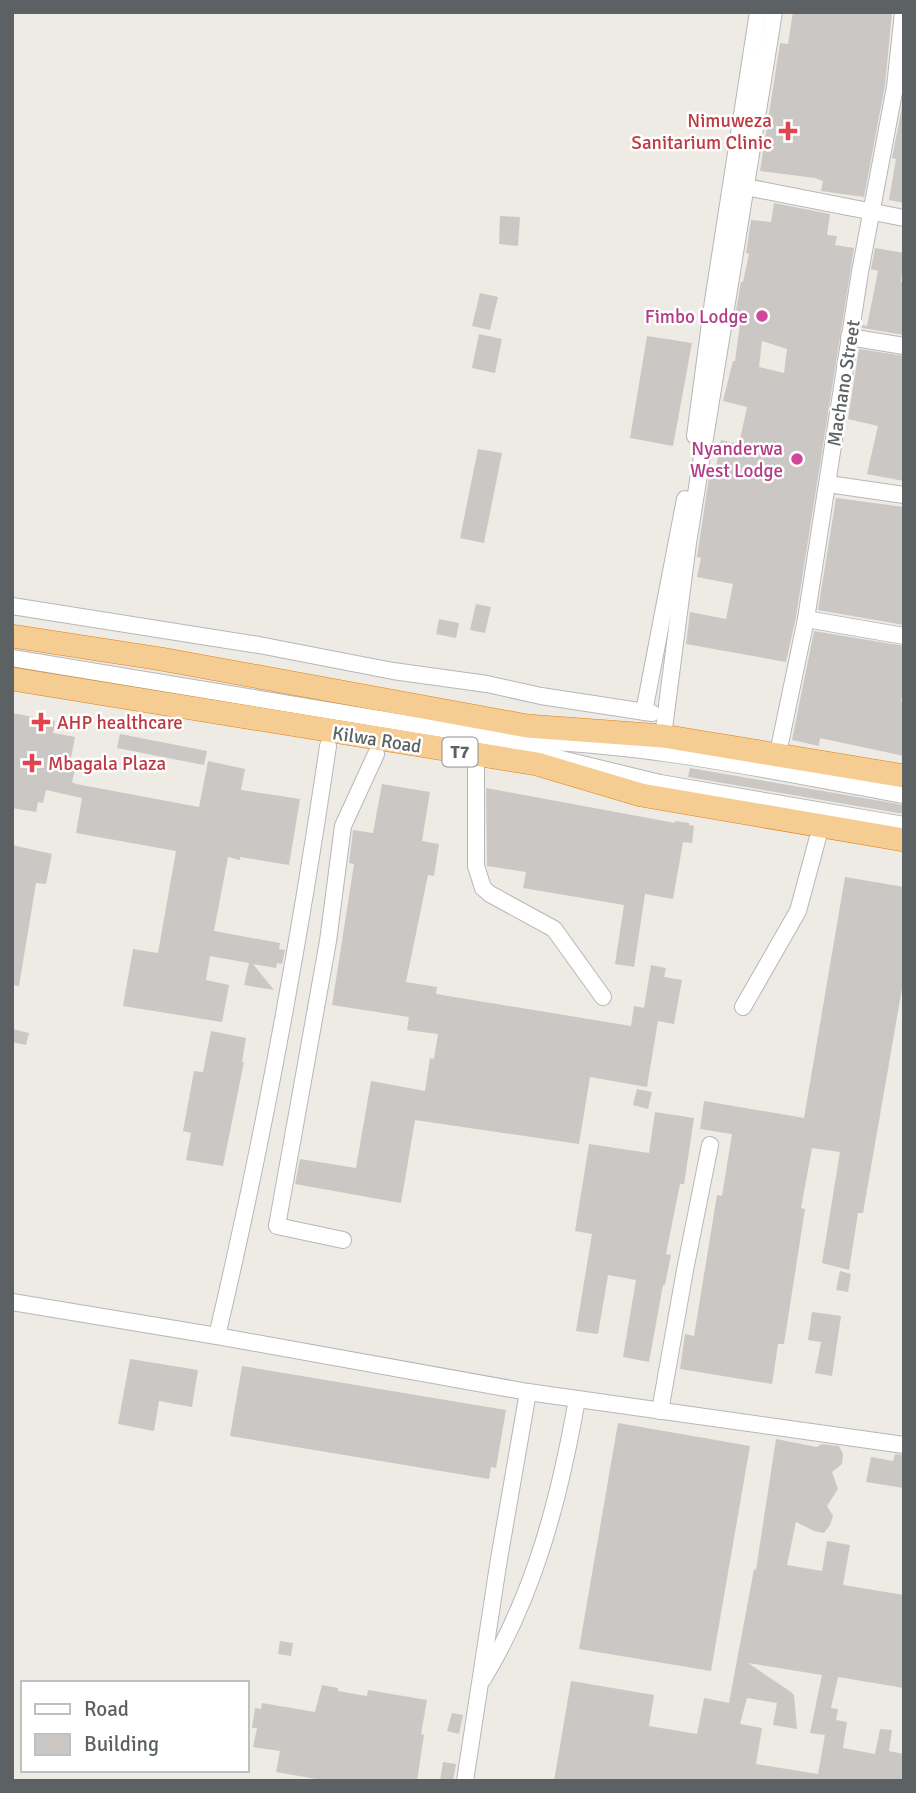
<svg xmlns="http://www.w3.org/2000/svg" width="916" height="1793" font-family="Signika,sans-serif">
  <rect width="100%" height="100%" fill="#eeeae4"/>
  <!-- building -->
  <g fill="#cbc7c4" fill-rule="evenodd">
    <polygon points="793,12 892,12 885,85 864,197 821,191 823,181 815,178 760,171 780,43 788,44"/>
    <polygon points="904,97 904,203 889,200 896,159 892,158"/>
    <path d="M774,203L830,214L827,235L837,236L835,245L854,248L796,617L786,662L686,644L690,612L726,619L733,584L697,577L701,558L697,557L709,477L714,478L721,440L739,444L747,407L723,401L733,361H735L741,317L735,316L741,282H743L749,254L746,253L751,220L771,222ZM762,341L787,349L784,373L759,367Z"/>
    <polygon points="500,216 520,217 518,246 499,244"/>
    <polygon points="875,248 904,253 901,282 904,283 904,335 862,328 862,325 867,326 878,271 871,269"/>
    <polygon points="480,293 498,297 490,330 472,326"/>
    <polygon points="479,334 502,339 495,373 472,368"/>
    <polygon points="647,336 692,343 673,446 630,438"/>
    <polygon points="859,349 904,356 904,481 867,474 878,426 848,419"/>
    <polygon points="478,449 502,453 484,543 460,538"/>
    <polygon points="836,498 904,507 904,625 818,610"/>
    <polygon points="476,604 491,607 485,633 470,630"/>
    <polygon points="439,619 459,623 456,638 436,634"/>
    <polygon points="814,631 904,646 904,685 901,701 904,702 904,756 820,738 819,746 792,740"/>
    <polygon points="12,713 55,721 53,733 75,737 69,768 75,770 72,782 76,784 199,807 208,761 245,769 241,790 300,799 289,865 240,857 240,860 228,857 214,931 280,943 279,949 285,950 282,964 277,963 276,968 253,964 274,990 244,985 249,963 210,956 206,980 229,985 222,1022 123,1006 133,949 158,953 176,851 76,833 82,798 46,790 43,803 38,802 36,812 12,808"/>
    <polygon points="120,734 207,751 204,765 117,748"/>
    <polygon points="690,768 904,805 904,814 688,777"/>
    <polygon points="382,784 430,792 422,841 439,844 434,876 428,875 406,982 437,987 436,994 631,1026 634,1006 644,1008 651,965 666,968 664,977 682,980 674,1024 658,1021 647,1087 590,1077 579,1144 415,1120 401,1203 295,1184 300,1159 356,1168 371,1081 425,1091 430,1058 434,1059 438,1034 407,1030 409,1017 332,1005 354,864 349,863 353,830 373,833"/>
    <polygon points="486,788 675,823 675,821 689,823 689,825 694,826 692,843 683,842 673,899 645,894 634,967 615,964 624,905 523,888 526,872 487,866"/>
    <polygon points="12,845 52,854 46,884 36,883 19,986 12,985"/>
    <polygon points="845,877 904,887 904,977 863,1213 858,1213 849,1270 822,1263 840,1152 812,1148 801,1208 805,1209 784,1344 778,1344 772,1384 680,1369 685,1334 694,1336 717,1195 722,1196 732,1134 700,1129 704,1101 804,1118"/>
    <polygon points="12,1029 29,1033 26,1045 12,1042"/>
    <polygon points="211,1031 246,1038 242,1062 244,1062 223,1166 186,1160 191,1133 183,1131 194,1071 203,1072"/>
    <polygon points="637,1089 652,1092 648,1109 633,1105"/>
    <polygon points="655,1112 694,1118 684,1184 680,1184 666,1254 671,1255 665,1285 663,1285 649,1362 623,1357 636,1280 608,1275 598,1334 576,1331 592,1234 575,1231 589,1144 649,1153"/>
    <polygon points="840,1271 851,1274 848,1292 836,1290"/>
    <polygon points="812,1312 841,1316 832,1376 815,1373 821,1342 808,1340"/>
    <polygon points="130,1359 198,1370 192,1407 159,1401 154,1431 118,1424"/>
    <polygon points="242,1366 506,1410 496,1468 491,1467 489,1479 230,1436"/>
    <polygon points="618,1423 750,1446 711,1671 579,1649"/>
    <path d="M776,1439L817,1447L821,1444L839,1446L843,1454L842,1464L832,1472L838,1489L827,1506L833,1516L830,1525L824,1533L814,1531L796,1522L787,1565L822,1571L827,1541L850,1545L843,1585L904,1595V1688L838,1677L831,1708L838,1709L836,1720L847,1722L843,1748L875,1754L880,1729L892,1730L889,1751L904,1754V1781H554L571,1681L654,1695L649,1726L697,1734L704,1698L729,1703L754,1569L756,1570ZM748,1663L822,1675L810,1733L825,1735L818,1774L756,1764L762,1728L740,1724L747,1698L777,1703L773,1725L797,1729L794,1695L791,1692Z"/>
    <polygon points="895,1454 904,1455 904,1488 866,1482 871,1457 893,1461"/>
    <polygon points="280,1641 293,1643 291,1656 278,1654"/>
    <polygon points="322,1685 338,1688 338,1691 367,1696 368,1690 427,1700 421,1734 424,1735 417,1781 328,1781 276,1772 280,1751 253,1747 257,1728 252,1728 255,1708 261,1709 262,1703 315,1712"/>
    <polygon points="452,1713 463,1715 459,1734 447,1731"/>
    <polygon points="443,1762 456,1764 453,1781 440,1781"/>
  </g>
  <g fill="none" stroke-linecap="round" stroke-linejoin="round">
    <!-- minor casing -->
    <g stroke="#b5b7ba" stroke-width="18">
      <g id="minor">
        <polyline points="746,187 904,218"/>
        <polyline points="849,337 904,346"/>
        <polyline points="695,436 713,301 758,12"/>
        <polyline points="828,484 904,495"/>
        <polyline points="12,606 259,645 393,671 487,684 541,696 652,713"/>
        <polyline points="806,619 904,636"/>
        <path d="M12,658L513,741C644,742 775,772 904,795"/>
        <polyline points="644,712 685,499"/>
        <polyline points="663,736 688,543 774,12"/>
        <polyline points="522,745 553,757 660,783 904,825"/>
        <polyline points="778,753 806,619 860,272 895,87 903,12"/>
        <polyline points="476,755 476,866 483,888 490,894 554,929 603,997"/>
        <polyline points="743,1007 798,911 821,826"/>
        <polyline points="343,1240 277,1226 328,941 343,826 376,754"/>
        <polyline points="12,1302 217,1336 528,1392 904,1445"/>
        <path d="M217,1336C263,1141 299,944 328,746"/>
        <polyline points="660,1411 685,1270 710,1145"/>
        <path d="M483,1679C535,1594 560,1496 577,1399"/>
        <polyline points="465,1781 499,1559 528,1392"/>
      </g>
    </g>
    <!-- highway casing -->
    <g stroke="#e27f10" stroke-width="24">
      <g id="highway">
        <polyline points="12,636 161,659 527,726 663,736 904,776"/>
        <polyline points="12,679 537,764 641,795 904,840"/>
      </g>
    </g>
    <!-- minor -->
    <use href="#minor" stroke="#fff" stroke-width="16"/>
    <!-- highway -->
    <use href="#highway" stroke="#f5cd93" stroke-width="23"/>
  </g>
  <!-- markers -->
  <g fill="#e0444e" stroke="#fff" stroke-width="2.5">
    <path d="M784.5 120.5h7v7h7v7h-7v7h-7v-7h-7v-7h7z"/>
    <path d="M37.5 711.5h7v7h7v7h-7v7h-7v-7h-7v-7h7z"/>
    <path d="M28.5 752.5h7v7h7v7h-7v7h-7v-7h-7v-7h7z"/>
  </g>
  <g fill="#d1479c" stroke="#fff" stroke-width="2.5">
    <circle cx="762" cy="316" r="7"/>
    <circle cx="797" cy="459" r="7"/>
  </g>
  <g text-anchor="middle" stroke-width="5" stroke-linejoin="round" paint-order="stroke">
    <!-- shield labels -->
    <rect fill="#fff" stroke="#8d9092" stroke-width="2" x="442.5" y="737.5" width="35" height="29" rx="5"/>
    <g font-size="18" font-weight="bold" fill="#5c6164">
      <text x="460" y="758">T7</text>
    </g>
    <!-- health labels -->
    <g font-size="19" fill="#be3a42" stroke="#fff" text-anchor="start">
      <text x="772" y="127" text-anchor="end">Nimuweza<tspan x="772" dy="22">Sanitarium Clinic</tspan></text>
      <text x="57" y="729">AHP healthcare</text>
      <text x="48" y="770">Mbagala Plaza</text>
    </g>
    <!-- hotel labels -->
    <g font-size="19" fill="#b23c85" stroke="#fff" text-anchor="end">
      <text x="748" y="323">Fimbo Lodge</text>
      <text x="783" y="455">Nyanderwa<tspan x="783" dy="22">West Lodge</tspan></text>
    </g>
    <!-- street labels -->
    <g font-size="19" fill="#5c6164" stroke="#fff">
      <text transform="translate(843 383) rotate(-81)" y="7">Machano Street</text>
      <text transform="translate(377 739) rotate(9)" y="7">Kilwa Road</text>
    </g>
  </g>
  <!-- border -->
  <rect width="916" height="1793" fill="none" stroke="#5c6164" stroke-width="28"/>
  <!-- legend -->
  <rect x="21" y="1681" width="228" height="91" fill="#ffffff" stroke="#bec0c1" stroke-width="2"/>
  <rect x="35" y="1704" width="35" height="10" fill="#ffffff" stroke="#bec0c1" stroke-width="2"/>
  <text x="84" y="1716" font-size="21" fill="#5c6164">Road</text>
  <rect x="35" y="1734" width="35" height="21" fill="#cbc7c4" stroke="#bec0c1" stroke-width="2"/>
  <text x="84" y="1751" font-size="21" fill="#5c6164">Building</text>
</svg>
